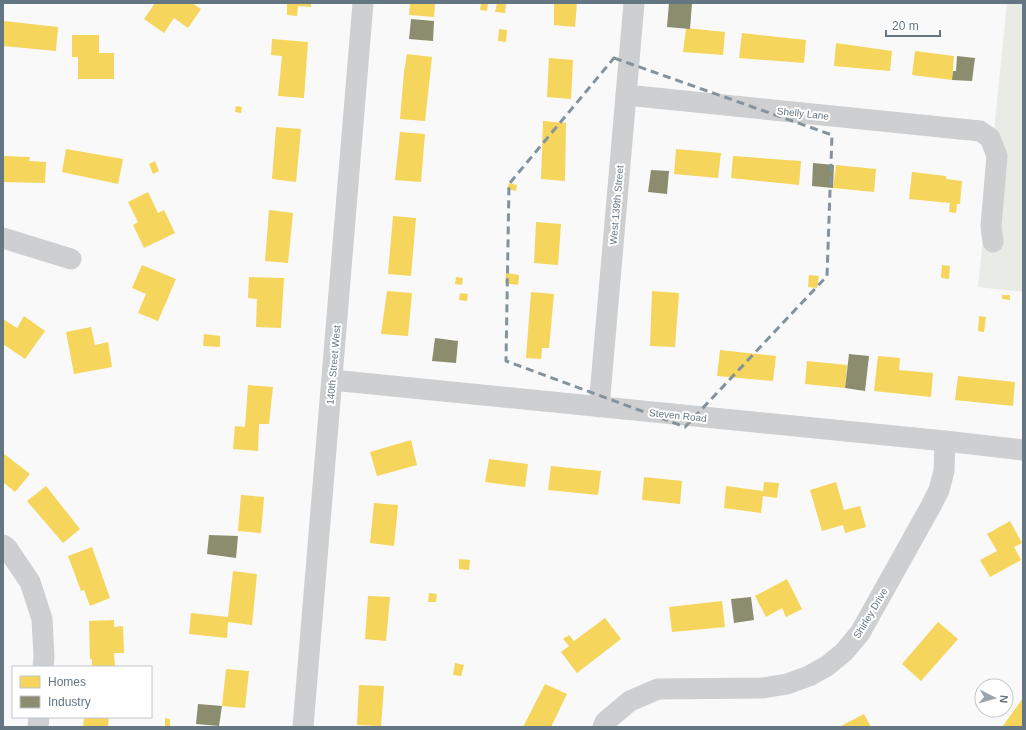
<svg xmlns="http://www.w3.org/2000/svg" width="1026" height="730" font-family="Helvetica,sans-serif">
  <rect width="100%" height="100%" fill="#f9f9f9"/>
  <!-- green -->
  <polygon fill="#e8ebe6" points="1007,3 1023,3 1023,292 978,287"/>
  <!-- homes -->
  <g fill="#f6d55c">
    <polygon points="155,3 192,3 201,9 188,28 174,18 164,33 144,19"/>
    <polygon points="287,3 311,3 311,7 298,6 297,16 287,15"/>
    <polygon points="410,3 435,3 434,17 409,15"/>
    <polygon points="481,3 488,3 487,11 480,10"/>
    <polygon points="497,3 506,4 505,13 495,12"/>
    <polygon points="554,3 577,3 575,27 554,25"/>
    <polygon points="4,21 58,27 56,51 3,46"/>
    <polygon points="686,28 725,32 723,55 683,52"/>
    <polygon points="499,29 507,30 506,42 498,41"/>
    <polygon points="742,33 806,40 804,63 739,58"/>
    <polygon points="72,35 99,35 99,53 114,53 114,79 78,79 78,57 72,57"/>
    <polygon points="272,39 308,42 304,98 278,96 282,56 271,55"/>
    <polygon points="836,43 892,51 890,71 834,66"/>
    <polygon points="915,51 954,56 952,80 912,75"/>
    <polygon points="407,54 432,57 425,121 400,119 404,72"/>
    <polygon points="549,58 573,60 571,99 547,97"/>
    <polygon points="236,106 242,107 241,113 235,112"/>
    <polygon points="543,121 566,123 565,181 541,179"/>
    <polygon points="276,127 301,129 296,182 272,179"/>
    <polygon points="400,132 425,134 421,182 395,180"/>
    <polygon points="66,149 123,159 118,184 62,172"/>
    <polygon points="676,149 721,153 718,178 674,174"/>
    <polygon points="3,156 30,157 29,161 46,162 45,183 3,182"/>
    <polygon points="733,156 801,161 799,185 731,178"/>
    <polygon points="155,161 159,171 153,174 149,164"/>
    <polygon points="836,165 876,169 874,192 833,188"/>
    <polygon points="912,172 946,176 946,179 962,181 960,204 957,204 956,213 949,212 950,203 909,199"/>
    <polygon points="509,183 517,185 516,191 507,189"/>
    <polygon points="148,192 158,213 164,210 175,233 144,248 133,225 138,222 128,202"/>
    <polygon points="269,210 293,213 288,263 265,261"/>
    <polygon points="393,216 416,218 411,276 388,274"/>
    <polygon points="536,222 561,224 558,265 534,263"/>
    <polygon points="142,265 176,279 158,321 138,313 146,294 132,288"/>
    <polygon points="942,265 950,266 949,279 941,278"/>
    <polygon points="506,273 519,275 518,285 505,283"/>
    <polygon points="809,275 819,276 817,288 808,287"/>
    <polygon points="249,277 284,278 281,328 256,327 257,299 248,298"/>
    <polygon points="456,277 463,278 462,285 455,284"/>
    <polygon points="387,291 412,293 408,336 381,334"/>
    <polygon points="652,291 679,293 675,347 650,346"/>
    <polygon points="531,292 554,294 549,348 542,348 541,359 526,358"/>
    <polygon points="460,293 468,294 467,301 459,300"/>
    <polygon points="1002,295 1010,295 1010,300 1002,299"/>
    <polygon points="24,316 45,331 25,359 3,344 3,319 17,328"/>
    <polygon points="979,316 986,317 984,332 978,331"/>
    <polygon points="91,327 95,345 108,342 112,367 74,374 66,332"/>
    <polygon points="204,334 220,336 220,347 203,346"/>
    <polygon points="720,350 776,356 773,381 717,376"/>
    <polygon points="878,356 900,358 899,370 933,373 931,397 874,391"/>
    <polygon points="807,361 847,365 845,388 805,384"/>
    <polygon points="958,376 1015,382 1013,406 955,400"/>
    <polygon points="248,385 273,387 269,424 259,424 258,451 233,449 235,426 245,427"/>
    <polygon points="411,440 417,465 377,476 370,452"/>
    <polygon points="3,453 30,474 15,492 3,482"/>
    <polygon points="489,459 528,464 525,487 485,482"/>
    <polygon points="551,466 601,471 598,495 548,490"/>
    <polygon points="644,477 682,481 680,504 642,500"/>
    <polygon points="764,482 779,483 777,498 763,496 761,513 724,508 726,486 763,491"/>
    <polygon points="836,482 844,510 860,506 866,527 845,533 843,525 822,531 810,490"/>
    <polygon points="46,486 80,529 63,543 27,501"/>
    <polygon points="241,495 264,497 261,533 238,531"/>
    <polygon points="374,503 398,505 394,546 370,543"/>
    <polygon points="1010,521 1022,543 1014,547 1021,560 990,577 980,560 997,551 987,534"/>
    <polygon points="92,547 110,598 90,606 84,590 81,591 68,556"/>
    <polygon points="459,559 470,560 469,570 459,569"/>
    <polygon points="233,571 257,574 252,625 228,622 227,638 189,634 191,613 228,617"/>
    <polygon points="787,579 802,609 786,617 782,608 766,617 755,596"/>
    <polygon points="429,593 437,594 436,602 428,602"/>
    <polygon points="368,596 390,597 386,641 365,639"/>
    <polygon points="722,601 725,627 672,632 669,607"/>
    <polygon points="605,618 621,639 577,673 561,652 569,646 563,639 569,635 574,641"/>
    <polygon points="114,620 114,627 123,626 124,653 114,653 115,667 92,667 92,659 90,659 89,621"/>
    <polygon points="938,622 958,639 921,681 902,664"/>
    <polygon points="455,663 464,665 461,676 453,675"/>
    <polygon points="226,669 249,671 245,708 222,706"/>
    <polygon points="545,684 567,694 551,727 523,727"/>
    <polygon points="359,685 384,686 381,726 357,725"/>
    <polygon points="1023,698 1023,727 1002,727"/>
    <polygon points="864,714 871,727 839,727"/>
    <polygon points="84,717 109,717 108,727 83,727"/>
    <polygon points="165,718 170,719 170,726 165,726"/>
  </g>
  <!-- industry -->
  <g fill="#8c8c6e">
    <polygon points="669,3 692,3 690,29 667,27"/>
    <polygon points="411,19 434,21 433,41 409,39"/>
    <polygon points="957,56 975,58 972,81 952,80 953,71 956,71"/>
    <polygon points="813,163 834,165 833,188 812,186"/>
    <polygon points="651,170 669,171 667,194 648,192"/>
    <polygon points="435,338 458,341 456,363 432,361"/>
    <polygon points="849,354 869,356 865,391 845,388"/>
    <polygon points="209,535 238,536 236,558 207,554"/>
    <polygon points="751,597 754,620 734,623 731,599"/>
    <polygon points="198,704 222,706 219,726 196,724"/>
  </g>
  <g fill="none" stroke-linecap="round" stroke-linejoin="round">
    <!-- minor -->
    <g stroke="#cecfd0" stroke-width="21">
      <polyline points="626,95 980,131 990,138 997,156 991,226 993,242"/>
      <polyline points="3,238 71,259"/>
      <polyline points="332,380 945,441 1023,450"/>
      <polyline points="599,407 634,3"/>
      <polyline points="3,545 7,548 30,582 42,619 44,657 43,667"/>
      <polyline points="38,727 39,717"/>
      <polyline points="303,727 363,3"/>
      <polyline points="603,727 605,722 630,701 658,689 763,688 787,684 809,676 827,666 844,652 860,633 931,506 939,490 944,471 945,441"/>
    </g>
  </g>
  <!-- marked area -->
  <path fill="none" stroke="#84929c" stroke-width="3" stroke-dasharray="8 5" stroke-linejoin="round" d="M614,58L832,135L827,276L685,427L506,361L509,184Z"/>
  <g text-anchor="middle" stroke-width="4" stroke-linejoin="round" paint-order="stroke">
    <!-- street labels -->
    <g font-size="10" fill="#657683" stroke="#fff">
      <text transform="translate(803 113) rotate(6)" y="4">Shelly Lane</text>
      <text transform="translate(616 205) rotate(-85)" y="4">West 139th Street</text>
      <text transform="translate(333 365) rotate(-85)" y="4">140th Street West</text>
      <text transform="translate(678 415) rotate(6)" y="4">Steven Road</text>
      <text transform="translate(870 613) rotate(-59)" y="4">Shirley Drive</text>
    </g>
  </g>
  <!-- border -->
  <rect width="1026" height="730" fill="none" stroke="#657683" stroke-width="8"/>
  <!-- legend -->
  <rect x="12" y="666" width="140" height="52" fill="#ffffff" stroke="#c1c8cd"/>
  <rect x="20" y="676" width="20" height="12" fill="#f6d55c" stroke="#c1c8cd"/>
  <text x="48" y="686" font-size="12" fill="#657683">Homes</text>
  <rect x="20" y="696" width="20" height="12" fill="#8c8c6e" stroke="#c1c8cd"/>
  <text x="48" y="706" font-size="12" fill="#657683">Industry</text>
  <!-- north arrow -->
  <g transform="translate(994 698) rotate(96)"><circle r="19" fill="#ffffff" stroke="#c1c8cd"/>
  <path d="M0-3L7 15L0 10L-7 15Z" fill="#99a4ac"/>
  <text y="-6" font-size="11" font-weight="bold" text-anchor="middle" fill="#657683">N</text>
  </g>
  <!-- scale -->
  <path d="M886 30v6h54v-6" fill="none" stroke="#657683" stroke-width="2"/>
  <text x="892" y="30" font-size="12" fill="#657683" stroke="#ffffff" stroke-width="3" paint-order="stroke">20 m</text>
</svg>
